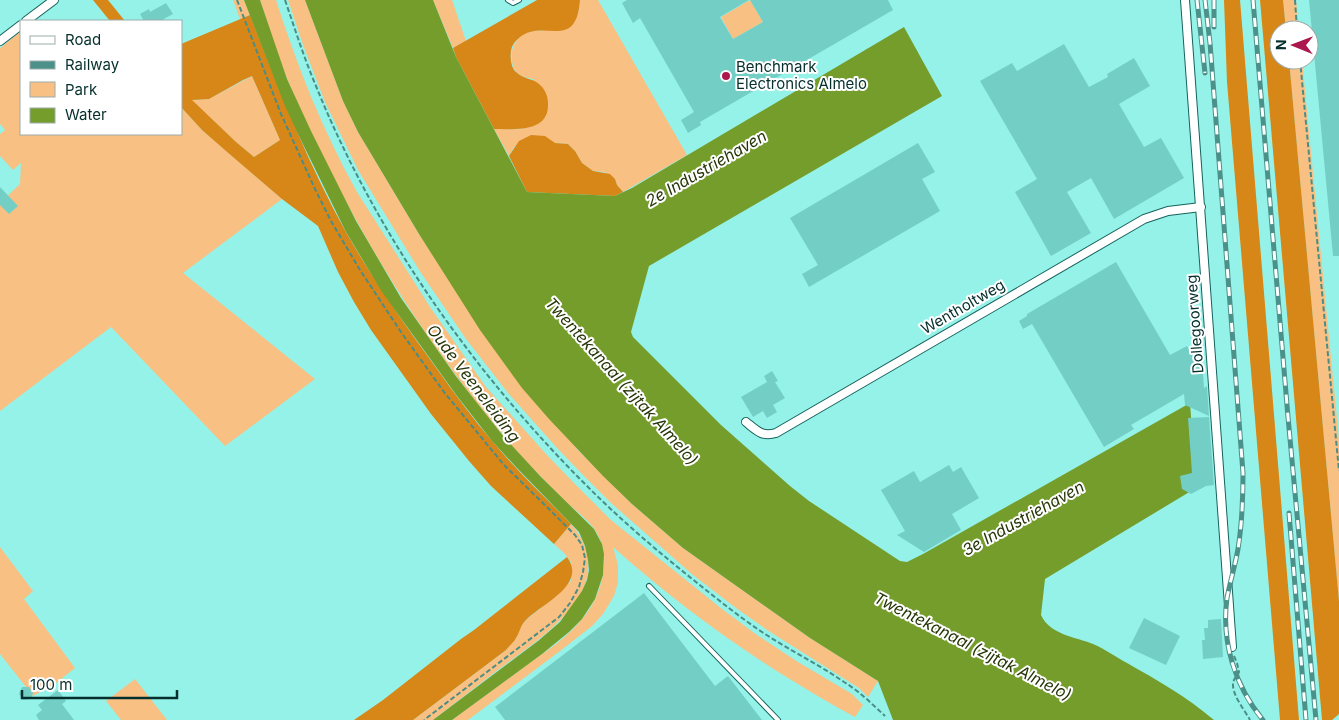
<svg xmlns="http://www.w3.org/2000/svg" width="1339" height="720" font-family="Inter,sans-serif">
  <rect width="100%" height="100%" fill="#95f2e8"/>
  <!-- green -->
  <g fill="#f9c083">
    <polygon points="233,0 244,0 250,15 240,19"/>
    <path d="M260,0H276C297,66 323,131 357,192L430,307L486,387L547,455L573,482L611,520L722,609L757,635L798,662L852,694L863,705L855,717C834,706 813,693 793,681C729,642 669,597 613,547L618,565V582L614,596L603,614L592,626L560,651L468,720H452C477,701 503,683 528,664C547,651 569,636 583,618C595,604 603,584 604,565C605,553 602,540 595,530C589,520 572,508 563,499C539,475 514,450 493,423C408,319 341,204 288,81C277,55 269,27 260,0Z"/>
    <polygon points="288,0 305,0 343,101 358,132 419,234 446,275 577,449 632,504 683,548 810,638 878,681 868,697 859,688 767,630 736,608 693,575 611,503 584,476 557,448 508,393 466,339 421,273 358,170 325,102 303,45"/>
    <polygon points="433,0 452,0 466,41 453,48"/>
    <path d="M580,0H598L687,155L623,192L617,185L615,179L604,172L593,171L582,163L575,151L568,144L555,143L514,147L509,156L494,129C513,129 534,132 546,116L533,79C521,76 514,75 512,61C510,46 518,33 534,31C538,30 542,31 545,30C556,26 569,16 579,10Z"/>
    <polygon points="750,0 763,22 733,39 721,17"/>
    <polygon points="1283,0 1296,0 1299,30 1286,30"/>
    <polygon points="21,31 21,134 181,134 181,107 202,130 282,199 183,273 315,379 225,446 111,327 0,411 0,203 20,184 21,163 13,170 0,156 0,134 5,130 0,124 0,48"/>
    <polygon points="1289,60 1302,60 1339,440 1339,601"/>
    <polygon points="252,76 280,140 254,157 236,142 191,100 209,99"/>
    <path d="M571,524C579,533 584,542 587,554C599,603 532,644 499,669C477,686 455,703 433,720H413L506,650L516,638L520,627L527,619L551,600L571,581L572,563L564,553L554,544Z"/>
    <polygon points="0,547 33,591 24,599 75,668 56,683 33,696 0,654"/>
    <polygon points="135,679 167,720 121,720 106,701"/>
  </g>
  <!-- forest -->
  <g fill="#d68717" fill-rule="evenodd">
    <polygon points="93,0 108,0 125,21 110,21"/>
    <path d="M537,0H580C576,53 543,17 519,38C515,41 512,45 511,51C510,57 511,68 516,72C523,79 532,78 539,84C545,89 548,96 548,104C549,133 514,129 494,129L456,57L453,48Z"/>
    <polygon points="1224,0 1240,0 1299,720 1280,720 1227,82"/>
    <polygon points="1260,0 1283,0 1286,30 1279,30 1279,60 1289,60 1339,601 1339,714 1332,720 1322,720"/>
    <path d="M250,15C279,90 308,164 347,234C374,281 405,325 437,369C455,394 473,419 493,442C517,471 545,497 571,524L554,544L491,486L469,461L431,414L371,330L354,302L338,272L318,226L282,199L226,151L202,130L181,107V44ZM252,76L280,140L254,157L236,142L192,100L209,99L243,80Z"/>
    <polygon points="531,135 545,136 555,143 568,144 575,151 582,163 593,171 610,174 615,179 617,185 623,192 615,196 527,192 509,156 519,141"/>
    <path d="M567,557C588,585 541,604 525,621C520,626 520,632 516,638C514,642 509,646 506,650L413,720H354L383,700L461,639L474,630Z"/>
  </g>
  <!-- water -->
  <g fill="#759d2b">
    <polygon points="244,0 260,0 287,79 311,131 356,221 401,298 455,375 504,437 541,477 594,529 602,544 604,554 603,575 595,599 582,619 569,632 542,654 452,720 433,720 538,641 560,622 582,591 587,580 589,570 588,560 585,546 579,532 516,467 492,441 457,396 382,292 346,232 297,132 285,106"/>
    <path d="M305,0H433L456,57L527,192L615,196L632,188L904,27L942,96L649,266L631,332L633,337L721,425L790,486L809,501L900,561L907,562L923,554L1190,403L1196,484L1191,491L1045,579L1041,615C1050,635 1076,637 1093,644C1105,649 1116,657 1127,663C1157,680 1187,697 1214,720H893L878,681L810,638L683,548L632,504L603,476L549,419L522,388L480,330L419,234L358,132L343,101Z"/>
  </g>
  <!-- building -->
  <g fill="#73cfc6">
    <polygon points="627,0 749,0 720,17 733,39 763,22 750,0 888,0 893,10 700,122 701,125 688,133 681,120 694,112 640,18 633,23 622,3"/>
    <polygon points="1309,0 1339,0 1339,256 1333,256"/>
    <polygon points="166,3 173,14 160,21 144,21 140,14 149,9 150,12"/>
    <polygon points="1064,44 1089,87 1108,77 1107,74 1134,58 1150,86 1119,104 1144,147 1161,138 1184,178 1114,219 1091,178 1067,192 1091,233 1051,256 1015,192 1037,179 980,81 1012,63 1017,71"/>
    <polygon points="918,143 935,172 922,179 940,211 809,287 802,274 818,265 790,218"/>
    <polygon points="0,187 18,206 9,214 0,205"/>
    <polygon points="1116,262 1170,355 1187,346 1203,373 1204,388 1207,386 1209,416 1185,405 1184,394 1131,425 1134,429 1104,447 1032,324 1023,329 1019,321 1027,316 1027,314"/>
    <polygon points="772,371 778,381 775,382 785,398 773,405 777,412 767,418 763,411 753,417 741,397 767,382 764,376"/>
    <polygon points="1209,417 1214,485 1206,486 1191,494 1182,489 1180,476 1192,473 1188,418"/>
    <polygon points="949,465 953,472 961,467 979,498 952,514 961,530 924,552 897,535 905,531 881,490 914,471 920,482"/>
    <polygon points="644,593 715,686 728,676 762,720 505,720 495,707"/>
    <polygon points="1144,618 1180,636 1166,665 1129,648"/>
    <polygon points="1221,619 1223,657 1203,659 1202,640 1205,640 1204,628 1208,628 1208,620"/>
    <polygon points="22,687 29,687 33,693 31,699 23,700 19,694"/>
    <polygon points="58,690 66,701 62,704 74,720 39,720 36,715 42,710 38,705"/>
  </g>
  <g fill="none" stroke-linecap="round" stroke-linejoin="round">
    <!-- lane casing -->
    <g stroke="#16635d" stroke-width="6">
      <g id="lane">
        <polyline points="508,0 513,3 519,0"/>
        <polyline points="649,586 778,720"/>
      </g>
    </g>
    <!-- street casing -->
    <g stroke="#16635d" stroke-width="10">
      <g id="street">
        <polyline points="1185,0 1232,647"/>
        <polyline points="26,21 54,0"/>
        <polyline points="0,41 21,25"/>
        <path d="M746,422C757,431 762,437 776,433L1144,219L1168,211L1201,207"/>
      </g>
    </g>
    <!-- path -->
    <g stroke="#4a8d86" stroke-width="2" stroke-dasharray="5 2.5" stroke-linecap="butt">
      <polyline points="237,0 281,114 315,189 331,221 360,270 401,332 444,392 504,465 555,515 575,535 582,545 585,558 583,572 579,587 570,603 559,617 424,720"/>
      <path d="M285,0C295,29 304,58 316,86C376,235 475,375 589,488C624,523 662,555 701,586C721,602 741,618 762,632C789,650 818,664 844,682C859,691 872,704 885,716"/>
      <polyline points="1295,0 1297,30"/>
      <polyline points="1300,60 1339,471"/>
      <path d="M1234,656L1237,663L1239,672C1237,676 1234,678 1233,683C1232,695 1244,709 1250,720"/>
    </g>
    <!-- lane -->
    <use href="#lane" stroke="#fff" stroke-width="4"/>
    <!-- street -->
    <use href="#street" stroke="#fff" stroke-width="8"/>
    <!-- rail casing -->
    <g stroke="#4c908a" stroke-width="5">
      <g id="rail">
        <polyline points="1197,0 1205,73"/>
        <path d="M1205,0L1210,43L1243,473C1243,498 1242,524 1238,549C1235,566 1230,582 1227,598C1221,642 1235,686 1263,720"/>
        <polyline points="1253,0 1288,417 1316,720"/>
        <polyline points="1214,27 1214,0"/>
        <polyline points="1289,513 1306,720"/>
      </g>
    </g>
    <!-- rail -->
    <use href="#rail" stroke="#fff" stroke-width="3" stroke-dasharray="9" stroke-linecap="butt"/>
  </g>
  <!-- markers -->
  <circle fill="#ab184d" stroke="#fff" stroke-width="2" cx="726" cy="76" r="5"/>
  <g text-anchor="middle" stroke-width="4" stroke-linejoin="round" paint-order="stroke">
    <!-- poi labels -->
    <g font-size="15" fill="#042f2c" stroke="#fff" text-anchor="start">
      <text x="736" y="72">Benchmark<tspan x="736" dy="17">Electronics Almelo</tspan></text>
    </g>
    <!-- street labels -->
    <g font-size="15" fill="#042f2c" stroke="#fff">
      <text transform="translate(963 307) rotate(-30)" y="5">Wentholtweg</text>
      <text transform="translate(1195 324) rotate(-94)" y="5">Dollegoorweg</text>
    </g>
    <!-- water labels -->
    <g font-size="16" font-style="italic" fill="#263608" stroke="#fff">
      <text transform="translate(706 168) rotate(-30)" y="6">2e Industriehaven</text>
      <text transform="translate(622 381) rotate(48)" y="6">Twentekanaal (zijtak Almelo)</text>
      <text transform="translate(474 383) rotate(53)" y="6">Oude Veeneleiding</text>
      <text transform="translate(1023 518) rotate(-29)" y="6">3e Industriehaven</text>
      <text transform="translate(973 646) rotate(27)" y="6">Twentekanaal (zijtak Almelo)</text>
    </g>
  </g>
  <!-- legend -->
  <rect x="20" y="20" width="162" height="115" fill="#ffffff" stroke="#9bacab"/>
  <rect x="30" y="36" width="25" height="8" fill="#ffffff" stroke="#9bacab"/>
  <text x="65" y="45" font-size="15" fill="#042f2c">Road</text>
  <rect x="30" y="61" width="25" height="8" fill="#4c908a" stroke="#9bacab"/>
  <text x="65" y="70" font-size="15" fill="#042f2c">Railway</text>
  <rect x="30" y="82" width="25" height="15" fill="#f9c083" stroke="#9bacab"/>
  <text x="65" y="95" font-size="15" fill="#042f2c">Park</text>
  <rect x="30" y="108" width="25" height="15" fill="#759d2b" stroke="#9bacab"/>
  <text x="65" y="120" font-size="15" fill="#042f2c">Water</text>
  <!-- north arrow -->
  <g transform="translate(1294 45) rotate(271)"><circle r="24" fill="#ffffff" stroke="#9bacab"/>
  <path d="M0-4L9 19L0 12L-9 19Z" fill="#ab184d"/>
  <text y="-8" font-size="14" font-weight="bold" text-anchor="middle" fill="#042f2c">N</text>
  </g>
  <!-- scale -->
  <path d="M22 690v8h155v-8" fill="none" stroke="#042f2c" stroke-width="2.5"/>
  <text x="30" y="690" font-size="15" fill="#042f2c" stroke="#ffffff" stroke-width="4" paint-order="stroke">100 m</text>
</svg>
